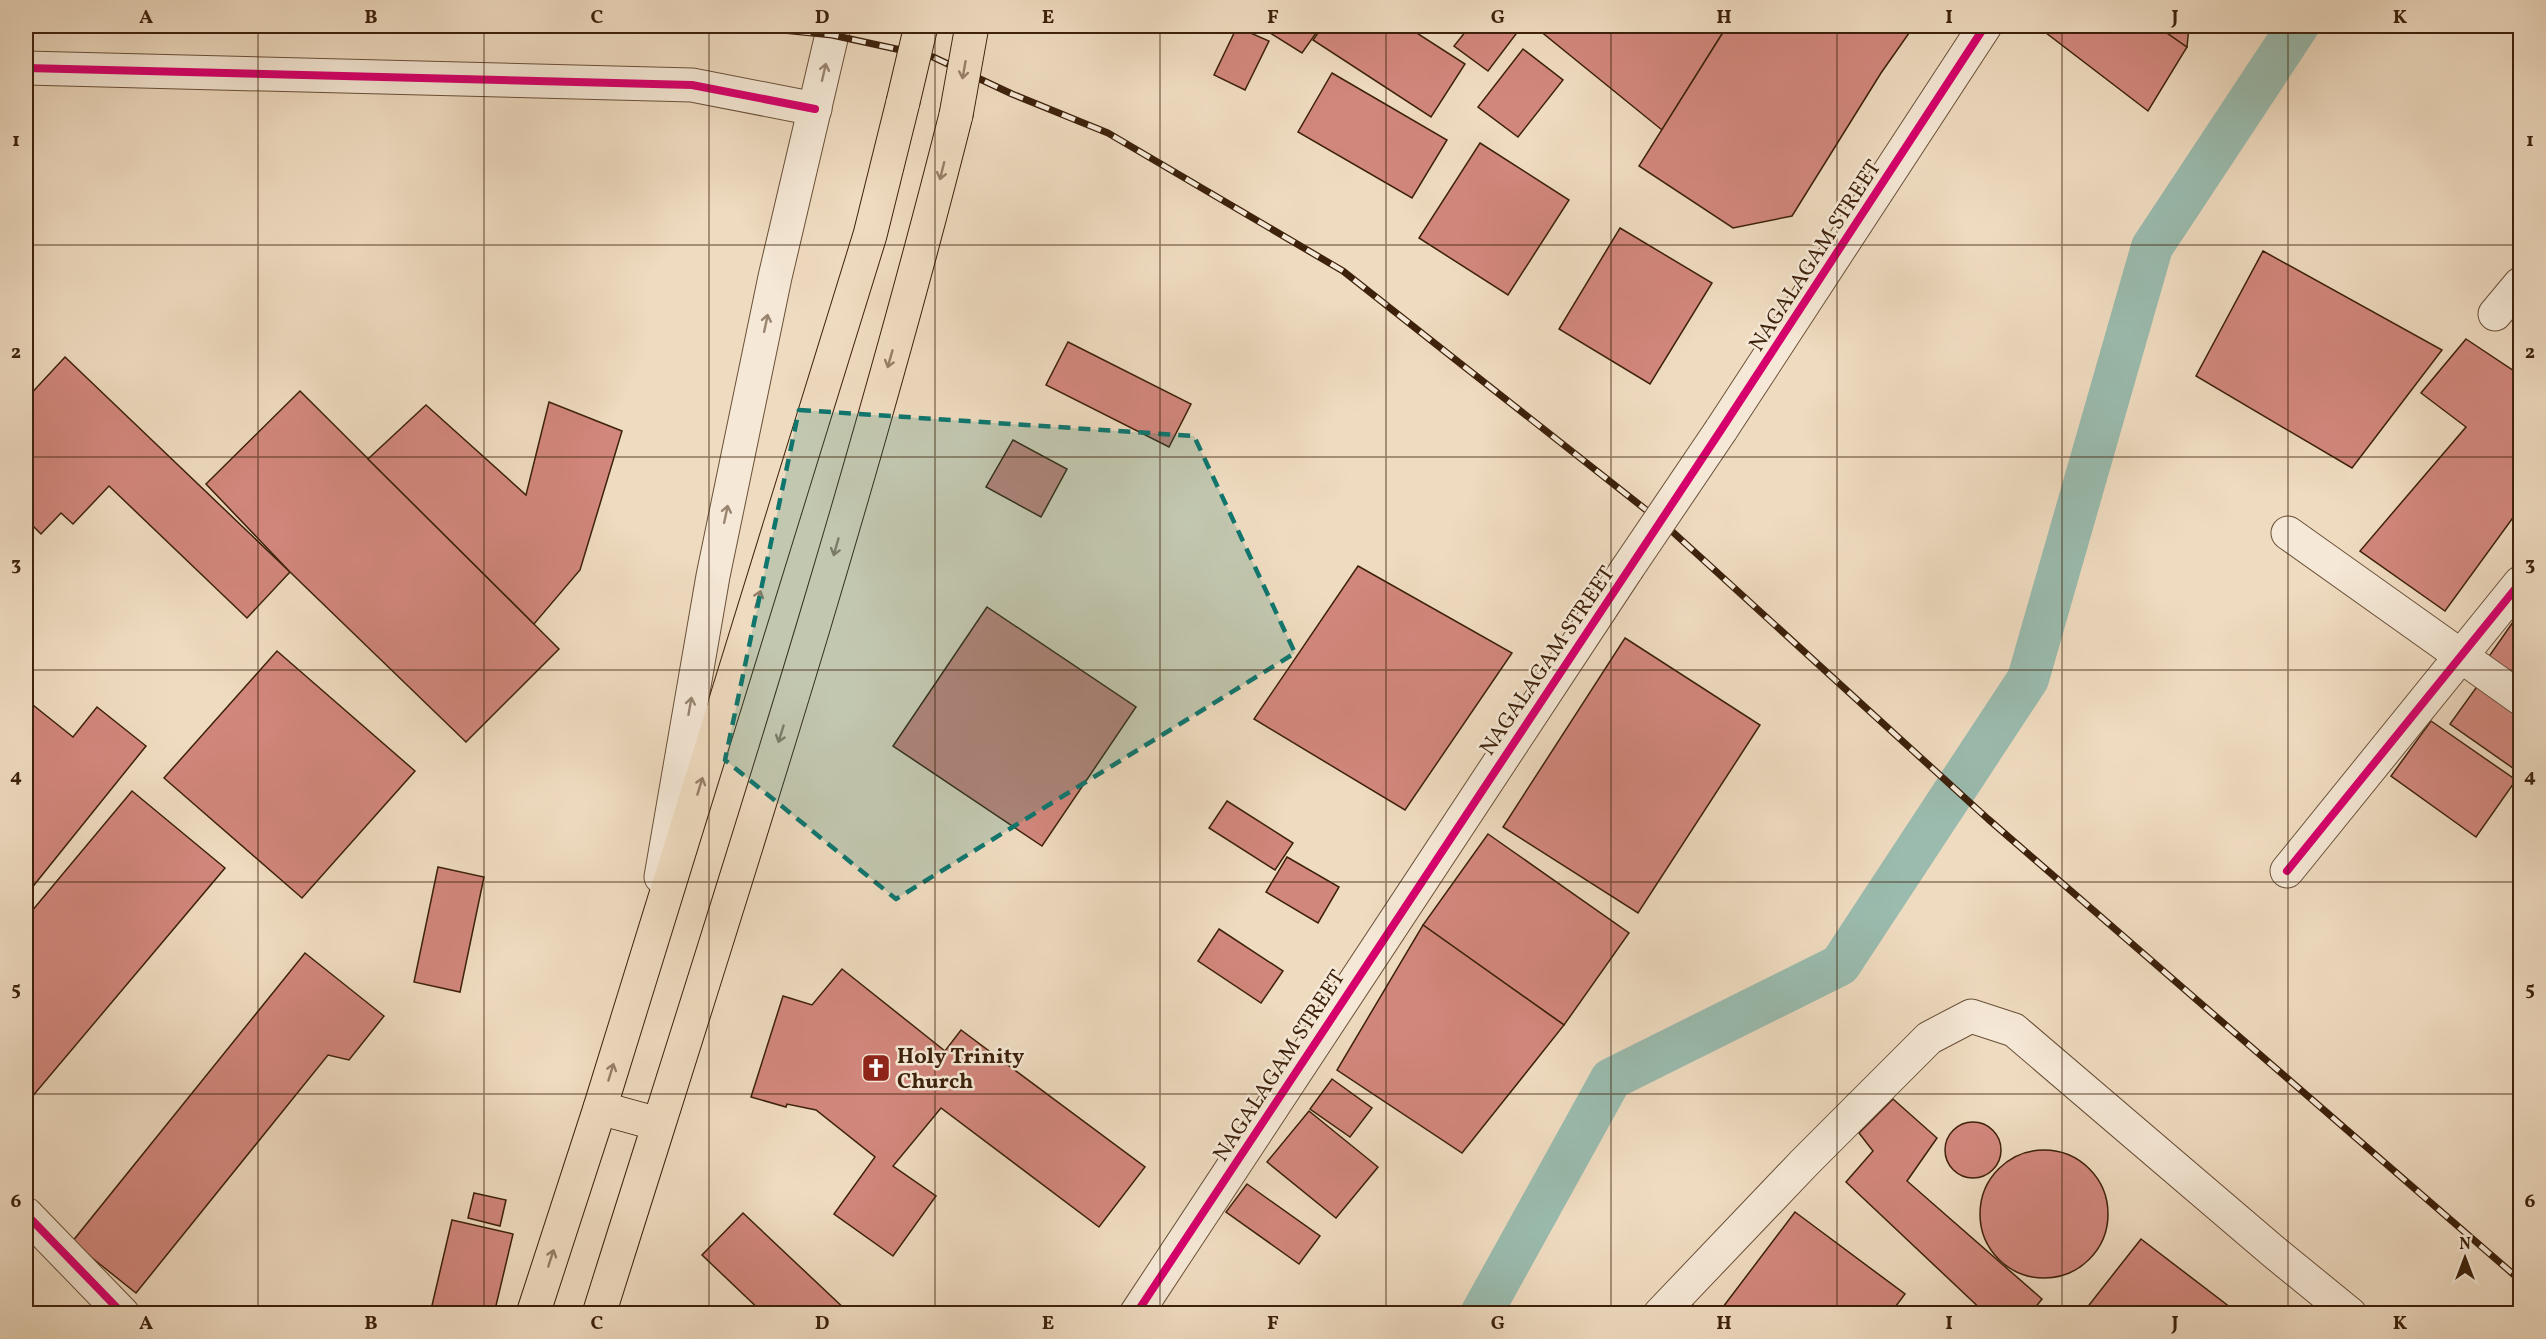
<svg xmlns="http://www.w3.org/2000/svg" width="2546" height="1339" font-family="Vollkorn,serif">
  <rect width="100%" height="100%" fill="#efdbc0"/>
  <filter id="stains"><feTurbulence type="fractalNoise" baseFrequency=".00333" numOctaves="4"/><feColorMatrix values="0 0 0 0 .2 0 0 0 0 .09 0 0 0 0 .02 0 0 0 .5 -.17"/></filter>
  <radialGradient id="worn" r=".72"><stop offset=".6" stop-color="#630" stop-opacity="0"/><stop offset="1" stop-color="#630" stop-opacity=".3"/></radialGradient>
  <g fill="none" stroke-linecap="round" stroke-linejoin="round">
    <!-- canal -->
    <polyline stroke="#9abbae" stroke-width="42" points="1481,1314 1611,1079 1840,965 2028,679 2152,247 2298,26"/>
  </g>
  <!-- building -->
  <g fill="#d2877c" stroke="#3d210b" stroke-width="1.5">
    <polygon points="1259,26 1321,26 1302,53"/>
    <polygon points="1323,26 1406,26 1465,64 1431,117 1313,40"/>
    <polygon points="1470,26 1504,26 1516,34 1488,71 1454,46"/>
    <polygon points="1534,26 1727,26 1662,130"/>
    <polygon points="1727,26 1914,26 1881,73 1792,216 1733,228 1639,166"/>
    <polygon points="2037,26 2157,26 2187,47 2148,111"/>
    <polygon points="2157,26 2189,26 2187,47"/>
    <polygon points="1237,27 1269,41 1245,90 1214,75"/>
    <polygon points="1523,49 1563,80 1518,137 1478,107"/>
    <polygon points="1332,73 1447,140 1412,198 1298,132"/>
    <polygon points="1480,143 1569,200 1508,295 1419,238"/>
    <polygon points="1620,228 1712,283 1650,384 1559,329"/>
    <polygon points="2263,251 2442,350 2352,468 2196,376"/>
    <polygon points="2466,339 2520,375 2520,508 2445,611 2360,551 2466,427 2421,393"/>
    <polygon points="1068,342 1191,404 1169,447 1046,385"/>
    <polygon points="65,357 290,572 247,618 109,486 73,524 61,513 41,534 26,519 26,399"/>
    <polygon points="300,391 559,649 466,742 290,572 206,484"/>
    <polygon points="549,402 622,431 580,570 534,624 368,459 426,405 526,495"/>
    <polygon points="1013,440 1067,469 1041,517 986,487"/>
    <polygon points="1358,566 1512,653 1405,810 1254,719"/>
    <polygon points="987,607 1136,707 1042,846 893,746"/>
    <polygon points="2520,612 2520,691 2483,665"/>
    <polygon points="1625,638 1760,725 1638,913 1503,827"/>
    <polygon points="277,651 415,771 302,898 164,778"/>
    <polygon points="2481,681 2520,709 2520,766 2517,771 2450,724"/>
    <polygon points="33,705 73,737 97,707 146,746 26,895 26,714"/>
    <polygon points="2431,721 2516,780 2476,837 2391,776"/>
    <polygon points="132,791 225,868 26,1104 26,918"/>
    <polygon points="1227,801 1293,843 1275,870 1209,828"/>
    <polygon points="1488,834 1629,933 1564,1025 1423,925"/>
    <polygon points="1287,857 1339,887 1318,923 1266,892"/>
    <polygon points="438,867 484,877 460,992 414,982"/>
    <polygon points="1423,925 1564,1025 1462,1153 1337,1070"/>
    <polygon points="1219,929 1283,971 1261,1003 1198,961"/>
    <polygon points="305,953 384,1016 349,1060 328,1055 136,1293 72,1242"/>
    <polygon points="842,969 945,1051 961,1030 1145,1167 1099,1227 941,1108 893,1166 936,1196 893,1256 834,1214 875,1157 816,1110 787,1104 786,1107 751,1097 783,996 812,1005"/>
    <polygon points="1332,1079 1372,1108 1350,1137 1310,1109"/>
    <polygon points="1893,1099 1937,1138 1907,1181 2042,1299 2030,1314 1986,1314 1846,1182 1873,1151 1859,1133"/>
    <polygon points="1309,1111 1378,1167 1336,1218 1267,1162"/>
    <circle cx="1973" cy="1150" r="28"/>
    <circle cx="2044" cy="1214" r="64"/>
    <polygon points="1247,1184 1320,1236 1299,1264 1226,1212"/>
    <polygon points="474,1193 506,1200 500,1226 468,1218"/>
    <polygon points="1795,1212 1905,1294 1890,1314 1723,1314 1720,1311"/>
    <polygon points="743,1213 849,1313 764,1314 702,1255"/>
    <polygon points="452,1220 513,1234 494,1314 430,1314"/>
    <polygon points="2141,1239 2239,1314 2082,1314"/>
    <polygon points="1693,1305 1703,1314 1685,1314"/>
  </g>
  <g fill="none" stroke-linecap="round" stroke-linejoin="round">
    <!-- minor casing -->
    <g stroke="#6a5038" stroke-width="35">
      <g id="minor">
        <polyline points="26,68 692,85 815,109"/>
        <polyline points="2495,314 2520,284"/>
        <polyline points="1721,430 1985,26"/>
        <polyline points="2288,533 2520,698"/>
        <polyline points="2287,871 2520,583"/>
        <polyline points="661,877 713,576 775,277 834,26"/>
        <polyline points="26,1214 123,1314"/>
        <polyline points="1136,1314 1627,569"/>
        <polyline points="1660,1314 1805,1162 1929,1038 1971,1016 2014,1030 2274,1252 2350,1314"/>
      </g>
    </g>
    <!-- major casing -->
    <g stroke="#3d210b" stroke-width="35">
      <g id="major">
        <polyline points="600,1108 658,1124"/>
        <polyline points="533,1314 600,1108 870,235 903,102"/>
        <path d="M599,1314C724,916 854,519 956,115"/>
      </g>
    </g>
    <!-- minor -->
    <use href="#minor" stroke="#f5e8d6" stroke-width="33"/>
    <!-- major -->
    <use href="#major" stroke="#efdbc0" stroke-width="33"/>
    <!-- rail casing -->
    <g stroke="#3d210b" stroke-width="7">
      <polyline id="rail" points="741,26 832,35 933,57 1012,94 1108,133 1343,271 1664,524 1988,819 2520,1280"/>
    </g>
    <!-- rail -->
    <use href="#rail" stroke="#f5e8d6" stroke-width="4.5" stroke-dasharray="14" stroke-linecap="butt"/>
    <!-- minor-bridge casing -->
    <g stroke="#6a5038" stroke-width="35" stroke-linecap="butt">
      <polyline id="minor-bridge" points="1627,569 1721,430"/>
    </g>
    <!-- major-bridge casing -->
    <g stroke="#3d210b" stroke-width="35" stroke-linecap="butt">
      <g id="major-bridge">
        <polyline points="903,102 921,26"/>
        <polyline points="956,115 972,26"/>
      </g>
    </g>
    <!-- minor-bridge -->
    <use href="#minor-bridge" stroke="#f5e8d6" stroke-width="33"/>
    <!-- major-bridge -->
    <use href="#major-bridge" stroke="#efdbc0" stroke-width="33"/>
    <!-- cycleway casing -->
    <g stroke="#f5e8d6" stroke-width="11">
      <g id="cycleway">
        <polyline points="26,68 692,85 815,109"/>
        <polyline points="2287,871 2520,583"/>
        <polyline points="26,1214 123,1314"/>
        <polyline points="1136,1314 1721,430 1985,26"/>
      </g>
    </g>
    <!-- cycleway -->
    <use href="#cycleway" stroke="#d6006c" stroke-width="8"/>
  </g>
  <!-- one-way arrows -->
  <defs><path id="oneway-shaft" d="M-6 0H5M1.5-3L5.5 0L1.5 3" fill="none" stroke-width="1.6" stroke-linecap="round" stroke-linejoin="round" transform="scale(1.5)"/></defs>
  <g stroke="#967e66">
    <use href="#oneway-shaft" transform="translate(964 70) rotate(100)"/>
    <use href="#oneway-shaft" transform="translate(942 171) rotate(104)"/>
    <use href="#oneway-shaft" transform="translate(890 359) rotate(106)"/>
    <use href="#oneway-shaft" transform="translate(836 547) rotate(106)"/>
    <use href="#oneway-shaft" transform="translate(758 599) rotate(-73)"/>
    <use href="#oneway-shaft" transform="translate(781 734) rotate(107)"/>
    <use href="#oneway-shaft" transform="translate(700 786) rotate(-73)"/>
    <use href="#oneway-shaft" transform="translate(611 1072) rotate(-73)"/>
    <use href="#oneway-shaft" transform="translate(551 1258) rotate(-72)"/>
  </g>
  <g stroke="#998470">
    <use href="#oneway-shaft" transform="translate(824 72) rotate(-77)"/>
    <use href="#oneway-shaft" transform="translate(766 323) rotate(-78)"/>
    <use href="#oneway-shaft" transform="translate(726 514) rotate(-78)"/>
    <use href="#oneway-shaft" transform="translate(690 706) rotate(-80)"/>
  </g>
  <!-- marked area -->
  <path fill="#0f766e" fill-opacity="0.2" stroke="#0f766e" stroke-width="4.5" stroke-dasharray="12 8" stroke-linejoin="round" d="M799,410L1194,436L1295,653L896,899L725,760Z"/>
  <!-- grid -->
  <path fill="none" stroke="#3d210b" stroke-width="1.5" stroke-opacity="0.55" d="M258,26V1314M484,26V1314M709,26V1314M935,26V1314M1160,26V1314M1386,26V1314M1611,26V1314M1837,26V1314M2062,26V1314M2288,26V1314M26,245H2520M26,457H2520M26,670H2520M26,882H2520M26,1094H2520"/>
  <!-- icons -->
  <defs>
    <g id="church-square" transform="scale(1.5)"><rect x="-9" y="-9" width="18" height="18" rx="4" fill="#8f2418" stroke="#f5e8d6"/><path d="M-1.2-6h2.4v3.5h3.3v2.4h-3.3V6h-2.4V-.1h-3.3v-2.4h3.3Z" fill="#fff"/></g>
  </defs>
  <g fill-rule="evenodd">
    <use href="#church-square" x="876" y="1068"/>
  </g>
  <g text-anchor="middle" stroke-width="5" stroke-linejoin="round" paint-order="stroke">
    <!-- street labels -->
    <g font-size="22" fill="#3d210b" stroke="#f5e8d6">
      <text transform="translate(1814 255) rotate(-57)" y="8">NAGALAGAM STREET</text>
      <text transform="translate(1546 660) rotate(-56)" y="8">NAGALAGAM STREET</text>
      <text transform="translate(1278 1065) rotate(-57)" y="8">NAGALAGAM STREET</text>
    </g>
    <!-- poi labels -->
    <g font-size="22" font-weight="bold" fill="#3d210b" stroke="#f5e8d6" text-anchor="start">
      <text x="897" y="1063">Holy Trinity<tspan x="897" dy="25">Church</tspan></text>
    </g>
  </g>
  <!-- margin -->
  <rect width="2546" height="1339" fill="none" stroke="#efdbc0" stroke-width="66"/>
  <!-- north arrow -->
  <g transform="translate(2465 1258)" stroke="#f5e8d6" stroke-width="4.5" paint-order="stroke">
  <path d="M0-4.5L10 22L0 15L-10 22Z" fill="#3d210b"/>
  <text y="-9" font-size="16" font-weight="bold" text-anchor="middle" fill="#3d210b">N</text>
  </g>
  <rect x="33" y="33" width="2480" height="1273" fill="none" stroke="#3d210b" stroke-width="2"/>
  <g font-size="20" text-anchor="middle" font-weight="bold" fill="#3d210b">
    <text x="146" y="23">A</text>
    <text x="371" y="23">B</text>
    <text x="597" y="23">C</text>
    <text x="822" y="23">D</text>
    <text x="1048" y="23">E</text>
    <text x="1273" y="23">F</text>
    <text x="1498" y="23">G</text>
    <text x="1724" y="23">H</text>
    <text x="1949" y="23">I</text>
    <text x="2175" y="23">J</text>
    <text x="2400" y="23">K</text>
    <text x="16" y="146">1</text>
    <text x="2530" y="146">1</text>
    <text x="16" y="358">2</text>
    <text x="2530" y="358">2</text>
    <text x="16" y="570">3</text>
    <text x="2530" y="570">3</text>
    <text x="16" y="782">4</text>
    <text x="2530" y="782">4</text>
    <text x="16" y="995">5</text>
    <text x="2530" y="995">5</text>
    <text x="16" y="1207">6</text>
    <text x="2530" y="1207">6</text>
    <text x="146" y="1329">A</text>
    <text x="371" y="1329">B</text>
    <text x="597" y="1329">C</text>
    <text x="822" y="1329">D</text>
    <text x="1048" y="1329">E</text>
    <text x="1273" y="1329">F</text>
    <text x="1498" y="1329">G</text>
    <text x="1724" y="1329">H</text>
    <text x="1949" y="1329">I</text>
    <text x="2175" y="1329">J</text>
    <text x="2400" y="1329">K</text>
  </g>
  <rect width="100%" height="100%" filter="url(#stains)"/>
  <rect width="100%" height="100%" fill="url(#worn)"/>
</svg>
